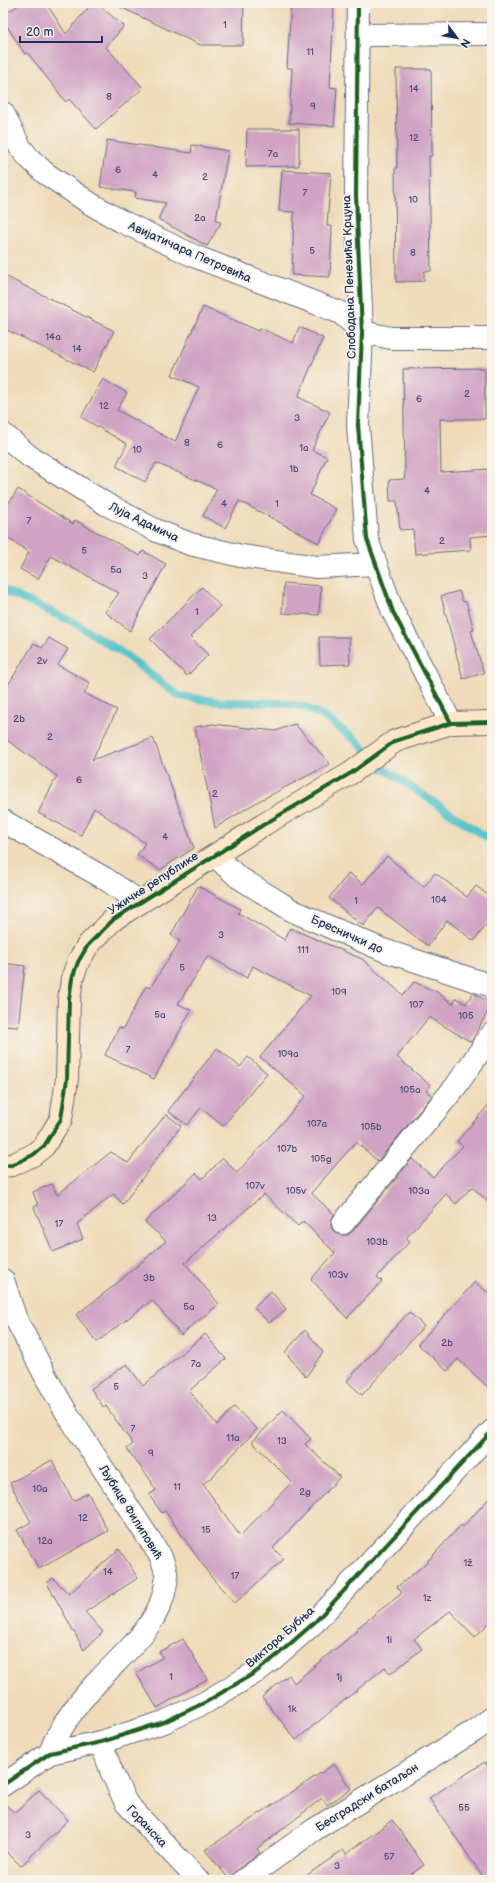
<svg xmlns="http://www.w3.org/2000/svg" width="495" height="1883" font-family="'Balsamiq Sans',sans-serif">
  <rect width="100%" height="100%" fill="#f7f3e8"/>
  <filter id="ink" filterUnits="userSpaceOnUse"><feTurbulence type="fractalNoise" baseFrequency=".025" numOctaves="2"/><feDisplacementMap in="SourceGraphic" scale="8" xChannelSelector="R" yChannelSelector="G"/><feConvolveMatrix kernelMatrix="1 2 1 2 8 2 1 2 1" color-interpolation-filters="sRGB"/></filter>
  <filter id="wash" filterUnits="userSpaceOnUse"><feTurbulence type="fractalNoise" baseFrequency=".012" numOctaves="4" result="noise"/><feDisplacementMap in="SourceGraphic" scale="16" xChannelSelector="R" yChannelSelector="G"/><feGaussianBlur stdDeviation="0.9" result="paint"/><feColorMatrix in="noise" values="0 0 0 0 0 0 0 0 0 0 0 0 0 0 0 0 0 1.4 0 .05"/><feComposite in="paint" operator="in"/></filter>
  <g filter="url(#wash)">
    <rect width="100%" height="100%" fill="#efdbb9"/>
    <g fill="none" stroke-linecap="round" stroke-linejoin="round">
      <!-- stream -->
      <polyline stroke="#54c2c9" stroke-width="8" points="3,590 73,622 121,652 179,696 220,702 282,703 304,707 323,716 357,741 383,768 492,841"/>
    </g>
    <g id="blocks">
      <!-- building -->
      <g fill="#d0a3c4">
        <polygon points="22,3 46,3 66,34 92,3 96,3 124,26 106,47 143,88 96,129 69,99 66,102 27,52 25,54 3,20 3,15"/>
        <polygon points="112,3 244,3 243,45 200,45"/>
        <polygon points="291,3 334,3 330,87 337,88 334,126 289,123 292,68 287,68"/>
        <polygon points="396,69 431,69 432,156 429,156 431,271 424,271 424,281 396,282 395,169 397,168"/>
        <polygon points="247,129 299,129 299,166 246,167"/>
        <polygon points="107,140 191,153 192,145 228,151 216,220 221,223 207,246 158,219 166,203 135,198 136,192 100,187"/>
        <polygon points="282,170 331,173 327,226 332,226 330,277 292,275 294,212 279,211"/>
        <polygon points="3,275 114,331 93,372 3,328"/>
        <polygon points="203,307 259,331 260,328 293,343 299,327 323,338 298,397 330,412 312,450 327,457 310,495 336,509 319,543 239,501 225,528 203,516 217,489 156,463 145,482 116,466 127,444 81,417 103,379 127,393 117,410 175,442 199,387 172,375"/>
        <polygon points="485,368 485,419 440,419 441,472 492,469 492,535 470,537 471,550 415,554 413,529 400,530 397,501 390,501 389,480 404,479 405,474 403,369"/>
        <polygon points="18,489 73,524 75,520 140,556 143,551 166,564 130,631 105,612 119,593 51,556 38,579 20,569 29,552 3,535 3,512"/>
        <polygon points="284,583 321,586 319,615 282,613"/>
        <polygon points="202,587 220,606 190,637 208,655 187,676 150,639"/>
        <polygon points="459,591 463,602 466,601 474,630 471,631 484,673 463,679 441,596"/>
        <polygon points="319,637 349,637 350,664 320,665"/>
        <polygon points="49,638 68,649 58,665 90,683 84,693 117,710 92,760 153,738 194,848 160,870 137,855 145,843 94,808 81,835 38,813 57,776 3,737 3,693 34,643 42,648"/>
        <polygon points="212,724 275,731 295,724 330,764 257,802 215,828 195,727"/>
        <polygon points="387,856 424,887 435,873 467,897 476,886 492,898 492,917 474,941 447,920 428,946 378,908 363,926 329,898 349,873 363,884"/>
        <polygon points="198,886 240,909 238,913 285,940 290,928 362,959 403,995 414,982 437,992 453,1004 456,998 466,1004 473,993 492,1004 471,1042 429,1017 397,1057 431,1086 426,1091 432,1096 378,1161 356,1142 311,1193 334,1214 331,1221 331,1228 335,1232 341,1235 348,1235 353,1231 412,1159 433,1177 463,1146 457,1141 492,1101 492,1205 472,1187 456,1204 446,1194 406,1238 410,1241 377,1277 382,1281 347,1318 311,1279 335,1253 303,1221 298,1226 264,1194 185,1263 219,1304 181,1335 152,1300 97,1342 76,1315 115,1285 166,1241 145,1222 196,1173 202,1179 223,1158 237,1173 306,1096 260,1057 311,996 253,966 247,978 208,956 178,1004 191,1010 154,1079 105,1055 119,1027 123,1029 146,986 150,988 180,941 171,935"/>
        <polygon points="3,963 25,966 18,1027 3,1026"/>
        <polygon points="217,1048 240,1067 248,1057 267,1073 223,1126 201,1108 187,1125 168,1111"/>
        <polygon points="166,1114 181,1126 123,1204 113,1194 77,1224 83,1239 53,1252 34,1207 38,1205 33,1192 52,1184 57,1195 111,1152 128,1163"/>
        <polygon points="475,1282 492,1296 492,1391 458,1359 447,1371 418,1344"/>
        <polygon points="271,1291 286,1309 269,1323 254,1308"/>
        <polygon points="409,1312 424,1326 362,1395 347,1381"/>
        <polygon points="305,1330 323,1352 306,1377 285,1352"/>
        <polygon points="205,1334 226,1359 189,1391 217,1425 234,1407 257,1429 211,1478 203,1484 240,1536 292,1482 252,1442 283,1410 311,1439 305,1444 340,1477 273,1548 284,1559 235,1603 211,1577 165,1511 162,1513 149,1495 156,1490 151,1483 152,1482 127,1449 133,1444 106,1406 104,1408 91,1389 127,1364 143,1386"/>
        <polygon points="52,1460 73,1501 88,1493 108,1531 39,1569 17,1530 31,1522 10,1483"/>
        <polygon points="492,1495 492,1620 475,1637 450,1611 414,1639 422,1649 390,1674 385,1667 296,1740 262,1697 289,1675 294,1683 357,1631 356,1629 402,1593 397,1587 423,1566 461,1525 463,1527"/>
        <polygon points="119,1549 138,1578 85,1612 103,1632 84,1650 47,1583 53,1578 69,1594"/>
        <polygon points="183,1639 207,1679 157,1708 136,1673 163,1657 159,1652"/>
        <polygon points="485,1762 492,1773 492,1880 485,1880 429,1798"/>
        <polygon points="334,1764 351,1789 327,1805 322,1798 257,1849 260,1853 237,1870 230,1880 205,1850"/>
        <polygon points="39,1790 68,1820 21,1866 3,1848 3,1802 15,1813"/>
        <polygon points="392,1820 424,1865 403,1880 300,1880 343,1850 346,1854"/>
      </g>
    </g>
  </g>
  <g filter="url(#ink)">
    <use href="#blocks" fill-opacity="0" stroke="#656b7e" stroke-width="1"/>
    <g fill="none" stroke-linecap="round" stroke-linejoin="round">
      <!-- street casing -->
      <g stroke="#656b7e" stroke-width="24">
        <g id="street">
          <polyline points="358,3 356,195 362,332 358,425 367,539 393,612 451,723"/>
          <polyline points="358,35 492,34"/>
          <polyline points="3,113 20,147 29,158 45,173 91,204 121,221 194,256 341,313 362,332 391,338 492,338"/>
          <polyline points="3,434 29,456 106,504 155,530 190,544 241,556 317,567 375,564"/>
          <polyline points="3,821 104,878 140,902"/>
          <polyline points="215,856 238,877 293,911 383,950 492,986"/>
          <polyline points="343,1223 456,1086 492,1034"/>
          <path d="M3,1280L15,1317L47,1379L68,1415L161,1557C164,1565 168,1575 166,1583C161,1624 125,1652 99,1680C79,1701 60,1725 50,1753"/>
          <polyline points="101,1742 112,1773 126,1803 198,1880"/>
          <polyline points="3,1785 50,1753 101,1742 164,1722 206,1702 256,1672 275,1657 315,1622 492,1431"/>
          <polyline points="244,1880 315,1829 474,1731 492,1718"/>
        </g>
      </g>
      <!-- secondary casing -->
      <g stroke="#656b7e" stroke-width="24">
        <polyline id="secondary" points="3,1166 12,1165 33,1155 44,1146 61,1119 67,1079 69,1000 72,979 78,962 88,945 114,919 263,825 351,773 395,741 451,723 492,722"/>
      </g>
      <!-- street -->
      <use href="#street" stroke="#fff" stroke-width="22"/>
      <!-- secondary -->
      <use href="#secondary" stroke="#fde5c5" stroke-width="22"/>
      <!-- cycleway casing -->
      <g stroke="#f7f3e8" stroke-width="6">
        <g id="cycleway">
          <polyline points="358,3 356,195 362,332 358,425 367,539 393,612 451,723"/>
          <polyline points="3,1166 12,1165 33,1155 44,1146 61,1119 67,1079 69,1000 72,979 78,962 88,945 114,919 263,825 351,773 395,741 451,723 492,722"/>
          <polyline points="3,1785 50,1753 101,1742 164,1722 206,1702 256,1672 275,1657 315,1622 492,1431"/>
        </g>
      </g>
      <!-- cycleway -->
      <use href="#cycleway" stroke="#1b5e20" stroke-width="4"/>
    </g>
  </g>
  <g text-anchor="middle" stroke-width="3.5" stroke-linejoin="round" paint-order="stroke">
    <!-- number labels -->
    <g font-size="10" fill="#484c78">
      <text x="225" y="28">1</text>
      <text x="310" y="55">11</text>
      <text x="414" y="92">14</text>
      <text x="109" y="100">8</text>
      <text x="313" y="109">9</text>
      <text x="414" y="141">12</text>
      <text x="273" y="157">7a</text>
      <text x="118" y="173">6</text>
      <text x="155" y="178">4</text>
      <text x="205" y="180">2</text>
      <text x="305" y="196">7</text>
      <text x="413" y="203">10</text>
      <text x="200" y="221">2a</text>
      <text x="312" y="254">5</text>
      <text x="413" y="256">8</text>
      <text x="53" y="340">14a</text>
      <text x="77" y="352">14</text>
      <text x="467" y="397">2</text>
      <text x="419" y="402">6</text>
      <text x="104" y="409">12</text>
      <text x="297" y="421">3</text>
      <text x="187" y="446">8</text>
      <text x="220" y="448">6</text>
      <text x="304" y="451">1a</text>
      <text x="137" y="453">10</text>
      <text x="294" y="472">1b</text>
      <text x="427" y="494">4</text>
      <text x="224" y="507">4</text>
      <text x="277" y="507">1</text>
      <text x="29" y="524">7</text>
      <text x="442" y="544">2</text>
      <text x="84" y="554">5</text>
      <text x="116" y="573">5a</text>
      <text x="145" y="579">3</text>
      <text x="197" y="615">1</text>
      <text x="42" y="664">2v</text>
      <text x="19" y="722">2b</text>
      <text x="50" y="740">2</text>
      <text x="79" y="783">6</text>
      <text x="215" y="797">2</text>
      <text x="165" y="840">4</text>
      <text x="439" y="903">104</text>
      <text x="356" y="904">1</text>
      <text x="221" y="938">3</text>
      <text x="303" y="953">111</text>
      <text x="182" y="971">5</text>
      <text x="339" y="995">109</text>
      <text x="416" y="1008">107</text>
      <text x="160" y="1018">5a</text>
      <text x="466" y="1019">105</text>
      <text x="128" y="1053">7</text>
      <text x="288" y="1057">109a</text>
      <text x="410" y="1093">105a</text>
      <text x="317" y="1127">107a</text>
      <text x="371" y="1130">105b</text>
      <text x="287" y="1152">107b</text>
      <text x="321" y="1162">105g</text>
      <text x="255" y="1189">107v</text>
      <text x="296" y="1194">105v</text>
      <text x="419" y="1194">103a</text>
      <text x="212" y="1221">13</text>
      <text x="59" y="1227">17</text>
      <text x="377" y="1245">103b</text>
      <text x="338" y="1278">103v</text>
      <text x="149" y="1281">3b</text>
      <text x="189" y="1310">5a</text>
      <text x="447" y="1346">2b</text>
      <text x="196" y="1367">7a</text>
      <text x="116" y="1390">5</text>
      <text x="133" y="1432">7</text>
      <text x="233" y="1441">11a</text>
      <text x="282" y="1444">13</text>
      <text x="151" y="1456">9</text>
      <text x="177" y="1490">11</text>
      <text x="40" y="1492">10a</text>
      <text x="305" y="1495">2g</text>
      <text x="83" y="1521">12</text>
      <text x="206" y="1533">15</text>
      <text x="45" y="1544">12a</text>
      <text x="468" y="1566">1ž</text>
      <text x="108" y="1575">14</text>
      <text x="235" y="1579">17</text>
      <text x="427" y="1601">1z</text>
      <text x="389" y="1643">1i</text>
      <text x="171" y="1680">1</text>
      <text x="339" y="1680">1j</text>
      <text x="292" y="1712">1k</text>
      <text x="464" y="1811">55</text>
      <text x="28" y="1838">3</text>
      <text x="389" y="1860">57</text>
      <text x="337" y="1869">3</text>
    </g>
    <!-- street labels -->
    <g font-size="12" fill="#1b2f5e" stroke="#f7f3e8">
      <text transform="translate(190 252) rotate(24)" y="4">Авијатичара Петровића</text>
      <text transform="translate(349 277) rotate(-92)" y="4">Слободана Пенезића Крцуна</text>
      <text transform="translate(144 522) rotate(26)" y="4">Луја Адамича</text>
      <text transform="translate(153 883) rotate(-33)" y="4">Ужичке републике</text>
      <text transform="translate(347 934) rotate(24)" y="4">Бреснички до</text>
      <text transform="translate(131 1512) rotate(58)" y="4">Љубице Филиповић</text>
      <text transform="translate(280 1637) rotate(-41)" y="4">Виктора Бубња</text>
      <text transform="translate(367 1797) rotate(-32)" y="4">Београдски батаљон</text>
      <text transform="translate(147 1826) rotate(47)" y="4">Горанска</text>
    </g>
  </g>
  <!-- margin -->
  <rect width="495" height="1883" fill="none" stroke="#f7f3e8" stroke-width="16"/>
  <!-- north arrow -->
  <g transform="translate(457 38) rotate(122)" stroke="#f7f3e8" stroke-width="3" paint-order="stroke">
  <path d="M0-3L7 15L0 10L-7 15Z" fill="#1b2f5e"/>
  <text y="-6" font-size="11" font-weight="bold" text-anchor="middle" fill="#1b2f5e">N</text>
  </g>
  <!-- scale -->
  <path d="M20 36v6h82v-6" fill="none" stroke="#1b2f5e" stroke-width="2"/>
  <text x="26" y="36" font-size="12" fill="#1b2f5e" stroke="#f7f3e8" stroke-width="3" paint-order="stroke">20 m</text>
</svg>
